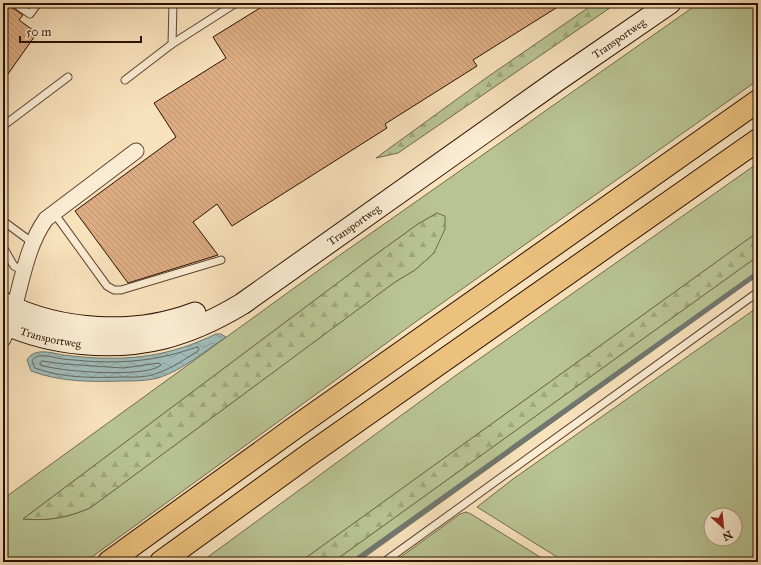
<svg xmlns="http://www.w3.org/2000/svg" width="761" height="565" font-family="'IM FELL Great Primer',serif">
  <defs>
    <pattern id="forest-firs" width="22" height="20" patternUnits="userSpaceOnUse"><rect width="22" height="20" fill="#b9c493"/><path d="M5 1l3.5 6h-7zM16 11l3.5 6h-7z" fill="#9fa77d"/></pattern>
    <pattern id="water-waves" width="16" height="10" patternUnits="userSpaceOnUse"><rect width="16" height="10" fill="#a0bcba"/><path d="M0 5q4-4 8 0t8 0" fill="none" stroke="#8aa19e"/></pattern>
    <pattern id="building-back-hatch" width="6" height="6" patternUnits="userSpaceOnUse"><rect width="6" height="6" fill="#ddac82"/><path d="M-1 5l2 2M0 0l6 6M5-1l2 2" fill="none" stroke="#be936f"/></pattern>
  </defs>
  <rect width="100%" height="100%" fill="#f8e2bc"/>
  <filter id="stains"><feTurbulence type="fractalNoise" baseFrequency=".005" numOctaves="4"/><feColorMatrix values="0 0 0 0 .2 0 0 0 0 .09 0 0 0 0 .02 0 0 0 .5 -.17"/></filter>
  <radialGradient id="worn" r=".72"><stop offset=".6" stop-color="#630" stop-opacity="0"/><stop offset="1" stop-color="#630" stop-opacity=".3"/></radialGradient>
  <!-- grass -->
  <g fill="#b9c493" stroke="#726a4a" fill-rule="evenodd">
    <path d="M699,3H758V80L421,318L85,562H3V499L330,262ZM437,213L434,253L415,270L395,282L90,508C67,518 48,521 23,519L371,258L418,224Z"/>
    <polygon points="758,163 758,232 300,562 201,562 455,376"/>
    <polygon points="758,256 758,275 358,562 333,562"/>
    <path d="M758,307V562H565L477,507L513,479ZM711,515H735V539H711Z"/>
    <polygon points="466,512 471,514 548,562 394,562 460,514"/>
  </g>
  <!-- forest -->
  <g fill="url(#forest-firs)" stroke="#726a4a">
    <polygon points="595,3 617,3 398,153 376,158 486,78"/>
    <path d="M437,213L445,216V229L434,253L415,270L395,282L90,508C66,518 49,521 23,519L371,258L418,224Z"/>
    <polygon points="758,232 758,256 333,562 300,562"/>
  </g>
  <!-- water -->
  <path fill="url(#water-waves)" stroke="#717770" d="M216,334H221L226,337C205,351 183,370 158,378C146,381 134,381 122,381C91,382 60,382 31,371L27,360C34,347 52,353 63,355C69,356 76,356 82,357C132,361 170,356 216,334Z"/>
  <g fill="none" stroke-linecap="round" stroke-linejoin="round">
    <!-- shore -->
    <g stroke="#65665e" stroke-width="1">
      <path d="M197,347L199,348L198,351C185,359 172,368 158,373C146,378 133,377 121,377C92,378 62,378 35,368L32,361C37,351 54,358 63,359C70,360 77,360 85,361C114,363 142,362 170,355C179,353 188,350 197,347Z"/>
      <path d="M42,361L64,364L123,368L159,363L161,365C148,378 60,372 41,365L40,363Z"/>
    </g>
    <!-- stream -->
    <polyline stroke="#717770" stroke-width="5" points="353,562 758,273"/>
  </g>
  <!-- building -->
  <g fill="url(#building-back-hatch)" stroke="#2a1002">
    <polygon points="3,3 9,3 11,7 23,15 19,20 37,33 3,81"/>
    <polygon points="268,3 564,3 473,60 477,66 385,124 387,128 232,226 217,204 193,222 218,255 128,283 75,211 176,137 154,103 226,58 213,37"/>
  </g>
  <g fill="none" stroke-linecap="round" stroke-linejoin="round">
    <!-- lane casing -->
    <g stroke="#5e4430" stroke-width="9">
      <g id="lane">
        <polyline points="14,3 30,14 38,3"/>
        <polyline points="172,44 236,3"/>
        <polyline points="125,80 172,44 173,3"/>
        <polyline points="3,126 68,77"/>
        <polyline points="54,213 107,286 114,290 121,290 221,260"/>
        <polyline points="3,221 33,243"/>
        <polyline points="3,247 14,266 24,271"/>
        <polyline points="384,562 758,292"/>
      </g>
    </g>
    <!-- street casing -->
    <g stroke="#5e4430" stroke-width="17">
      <path id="street" d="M3,339C21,301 21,254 46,219L136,151"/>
    </g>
    <!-- secondary casing -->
    <g stroke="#2a1002" stroke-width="23">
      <g id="secondary">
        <path d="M3,303C61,332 135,336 195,313"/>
        <path id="s1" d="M3,323C51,345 112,351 164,338C192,331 217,319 242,304L558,80L670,3"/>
      </g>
    </g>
    <!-- highway casing -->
    <g stroke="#2a1002" stroke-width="24">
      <g id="highway">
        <polyline points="109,562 293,429 758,101"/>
        <polyline points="161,562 310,454 758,140"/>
      </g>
    </g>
    <!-- lane -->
    <use href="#lane" stroke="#faecd3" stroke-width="7"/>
    <!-- street -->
    <use href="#street" stroke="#faecd3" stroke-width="15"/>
    <!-- secondary -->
    <use href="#secondary" stroke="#faecd3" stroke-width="21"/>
    <!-- highway -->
    <use href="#highway" stroke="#ecc17e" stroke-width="22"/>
  </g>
  <g text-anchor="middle" stroke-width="3" stroke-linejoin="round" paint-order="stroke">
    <!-- street labels -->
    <g font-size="11" fill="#2a1002" stroke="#faecd3">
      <text dy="4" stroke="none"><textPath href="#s1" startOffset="711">Transportweg</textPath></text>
      <text dy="4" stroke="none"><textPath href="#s1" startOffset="387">Transportweg</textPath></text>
      <text dy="4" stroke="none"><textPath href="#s1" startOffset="50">Transportweg</textPath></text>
    </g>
  </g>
  <!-- margin -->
  <rect width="761" height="565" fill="none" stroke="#f8e2bc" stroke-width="16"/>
  <rect x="4" y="4" width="753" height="557" fill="none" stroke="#2a1002" stroke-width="2"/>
  <rect x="8" y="8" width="745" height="549" fill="none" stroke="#2a1002"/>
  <!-- north arrow -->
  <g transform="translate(723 527) rotate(153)"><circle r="19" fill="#faecd3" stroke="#a7947f"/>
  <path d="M0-3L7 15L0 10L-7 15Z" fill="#8f2418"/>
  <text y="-6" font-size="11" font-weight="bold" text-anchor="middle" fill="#2a1002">N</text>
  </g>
  <!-- scale -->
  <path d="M20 36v6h121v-6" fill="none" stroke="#2a1002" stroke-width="2"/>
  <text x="26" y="36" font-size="12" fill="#2a1002" stroke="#faecd3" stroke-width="3" paint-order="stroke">50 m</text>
  <rect width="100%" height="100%" filter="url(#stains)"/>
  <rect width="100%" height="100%" fill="url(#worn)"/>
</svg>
